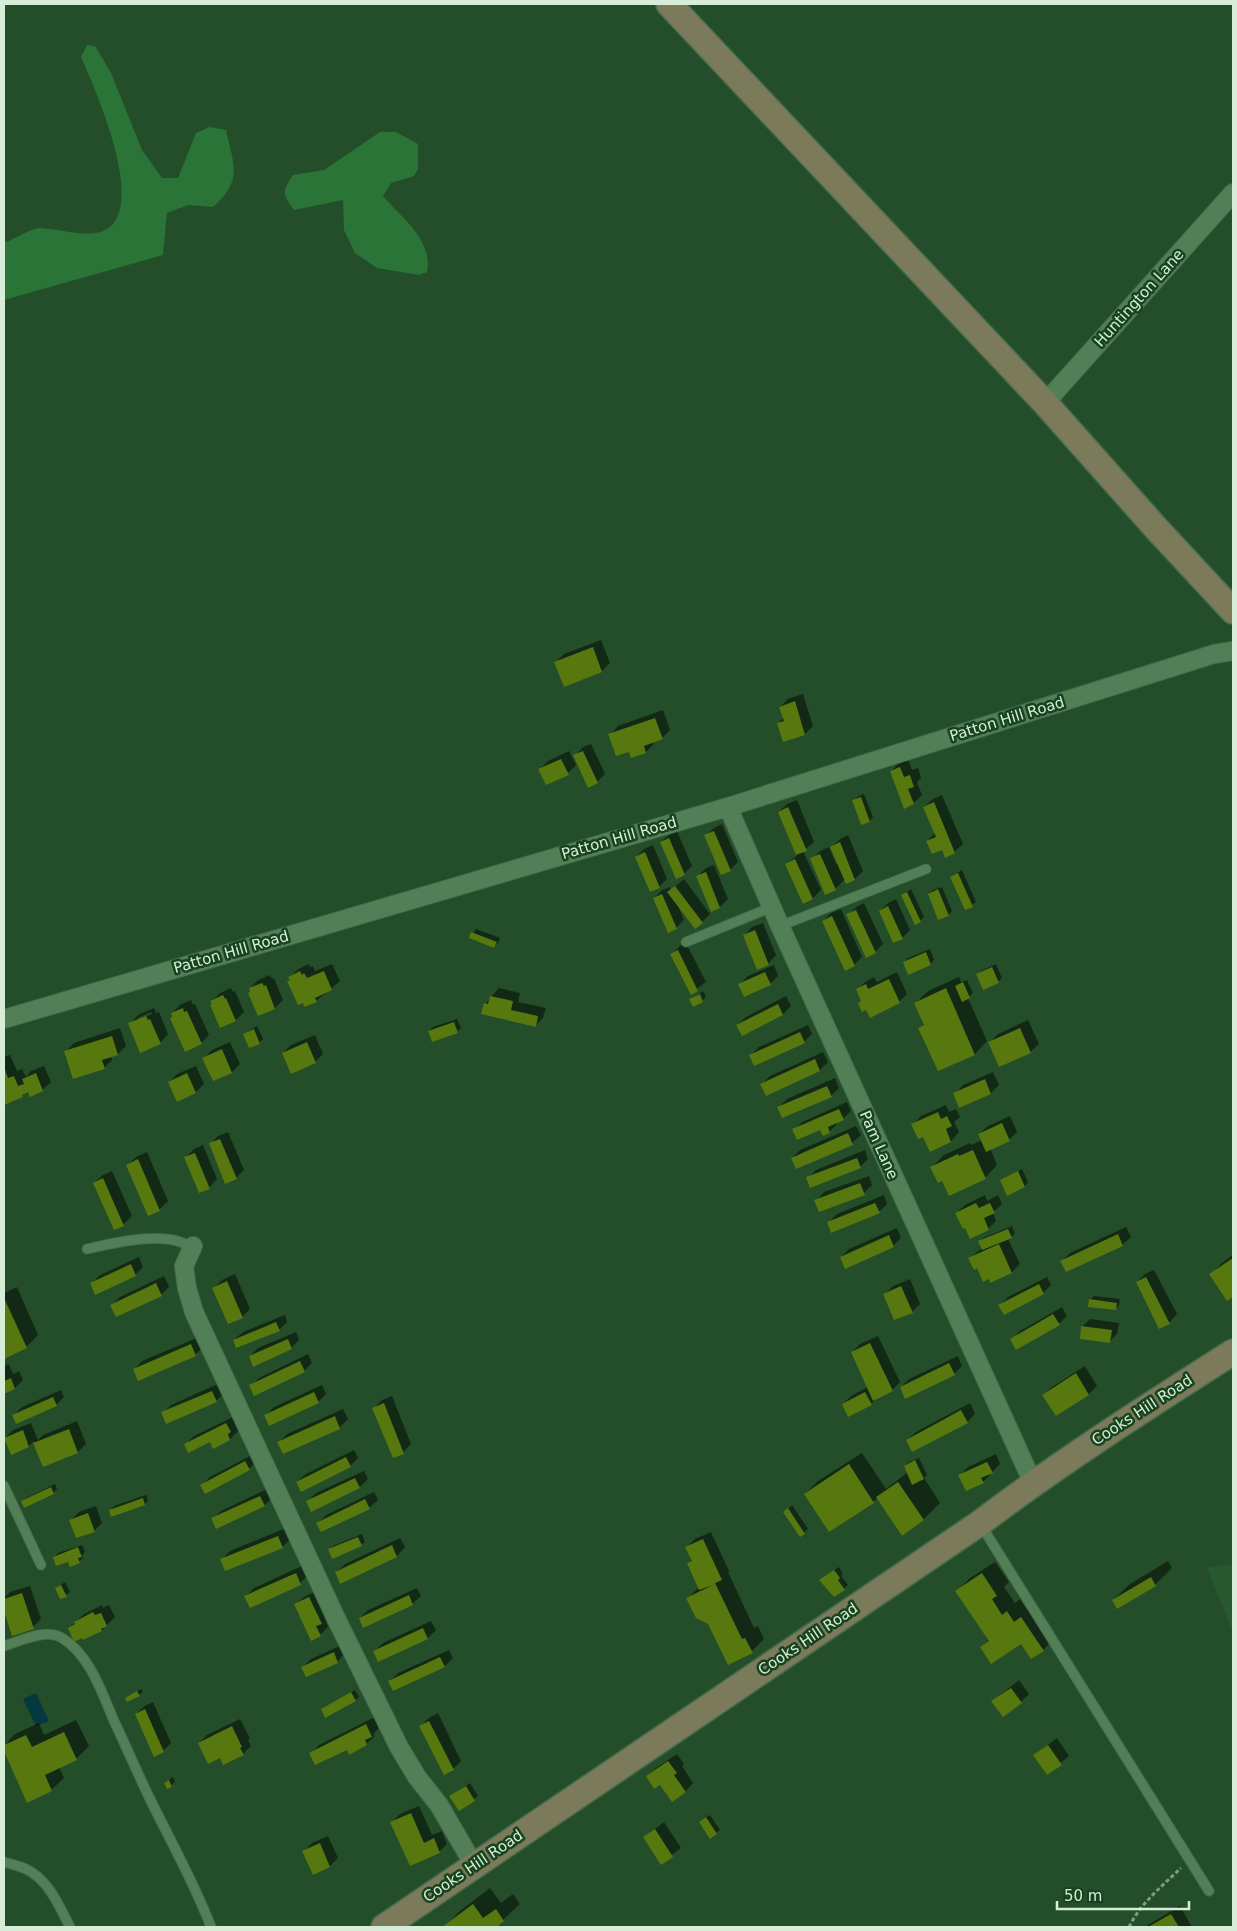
<svg xmlns="http://www.w3.org/2000/svg" width="1237" height="1931" font-family="'DejaVu Sans',sans-serif">
  <rect width="100%" height="100%" fill="#234e29"/>
  <!-- built -->
  <polygon fill="#27582e" points="1233,1564 1233,1633 1207,1567"/>
  <!-- green -->
  <g fill="#2a7437">
    <path d="M87,45L95,46L111,73L142,150L162,178H178L196,133L210,127L226,130C234,166 243,180 213,207L188,205L167,213L163,255L4,300V243C14,239 28,230 39,228C42,228 47,229 50,229C67,231 87,237 103,231C150,211 95,89 81,57Z"/>
    <path d="M380,132H396L418,144V169L414,176L391,183L383,196C402,218 433,240 427,272L419,275L377,268L355,253L344,230L343,200L294,210C282,194 282,192 293,175L324,170Z"/>
  </g>
  <!-- water -->
  <polygon fill="#04393f" points="36,1693 49,1721 36,1726 23,1699"/>
  <!-- shadow -->
  <g fill="#0007" fill-rule="evenodd">
    <polygon points="601,640 610,663 602,671 564,686 555,663 564,654"/>
    <polygon points="803,694 813,726 805,734 784,741 778,723 784,718 780,707 788,699"/>
    <polygon points="663,710 670,730 662,738 653,742 654,744 646,752 632,757 629,750 610,735 618,726"/>
    <polygon points="591,744 605,774 597,782 575,756 583,747"/>
    <polygon points="569,751 576,765 568,773 540,769 548,761"/>
    <polygon points="908,759 912,770 918,768 921,778 917,782 922,795 914,803 891,771 899,763"/>
    <polygon points="864,794 873,817 870,821 853,801 857,797"/>
    <polygon points="942,795 963,844 954,852 927,841 935,833 924,807 933,799"/>
    <polygon points="797,800 814,842 803,851 821,890 813,898 803,902 786,865 797,855 779,812 787,804"/>
    <polygon points="722,824 738,862 730,870 706,836 714,828"/>
    <polygon points="677,831 692,866 684,874 661,842 670,834"/>
    <polygon points="848,835 863,871 855,879 846,882 845,879 835,889 812,859 820,851 829,847 836,864 838,863 832,847 840,839"/>
    <polygon points="653,845 667,879 659,887 636,857 644,849"/>
    <polygon points="714,865 728,899 720,907 711,910 698,876 706,868"/>
    <polygon points="962,870 976,902 965,909 951,877"/>
    <polygon points="684,879 710,914 702,922 678,906 684,920 676,928 654,898 662,890 670,887 671,890"/>
    <polygon points="942,887 952,911 948,915 929,894 933,890"/>
    <polygon points="911,889 924,917 920,921 903,895"/>
    <polygon points="896,899 910,930 902,938 880,911 888,903"/>
    <polygon points="864,903 883,944 875,952 848,915 856,907"/>
    <polygon points="841,909 862,957 854,965 823,921 831,913"/>
    <polygon points="763,923 776,955 768,964 744,936 752,927"/>
    <polygon points="476,929 500,938 498,943 494,947 470,938"/>
    <polygon points="686,943 706,982 691,993 672,954 680,946"/>
    <polygon points="930,949 934,960 930,964 905,962 908,958"/>
    <polygon points="309,964 310,967 313,966 315,971 332,964 340,981 316,1001 289,981 291,979 290,977 298,969"/>
    <polygon points="996,964 1002,978 998,982 978,974 981,971"/>
    <polygon points="774,965 778,976 770,984 740,984 748,976"/>
    <polygon points="897,972 907,994 899,1002 862,1000 857,990 865,982 874,977 877,982"/>
    <polygon points="270,975 272,979 274,978 283,1000 275,1008 252,991 250,988 258,980"/>
    <polygon points="959,977 961,982 967,980 973,993 968,998 987,1041 975,1054 938,1070 920,1028 925,1023 916,1003 928,991"/>
    <polygon points="231,988 233,992 235,991 244,1012 236,1020 221,1027 212,1001 220,993"/>
    <polygon points="499,988 520,993 518,1002 546,1008 543,1018 535,1026 485,1004"/>
    <polygon points="703,991 706,997 702,1001 691,999"/>
    <polygon points="786,996 791,1006 783,1014 737,1025 746,1017"/>
    <polygon points="191,1000 193,1005 195,1004 209,1035 201,1043 172,1013 180,1005"/>
    <path d="M154,1008L156,1013L159,1012L168,1034L160,1043L130,1024L138,1015ZM151,1012L152,1014L138,1020V1018Z"/>
    <polygon points="457,1019 461,1028 457,1032 429,1031 433,1027"/>
    <polygon points="1028,1020 1039,1044 1030,1052 990,1042 998,1034"/>
    <polygon points="808,1025 812,1034 804,1042 751,1055 759,1047"/>
    <polygon points="257,1026 263,1039 259,1043 244,1034"/>
    <polygon points="120,1028 126,1046 118,1054 111,1056 112,1060 104,1068 65,1052 74,1043"/>
    <polygon points="315,1035 323,1054 315,1062 283,1053 291,1045"/>
    <polygon points="230,1042 240,1064 232,1072 213,1080 204,1058 212,1050"/>
    <polygon points="823,1052 828,1062 820,1070 766,1094 762,1084 770,1076"/>
    <polygon points="10,1055 17,1071 22,1069 26,1077 31,1071 44,1066 51,1082 42,1090 28,1090 22,1095 4,1103 4,1057"/>
    <polygon points="196,1066 204,1084 196,1092 169,1083 177,1074"/>
    <polygon points="993,1072 999,1085 991,1093 960,1106 955,1094 963,1085"/>
    <polygon points="835,1078 839,1088 831,1096 779,1107 787,1099"/>
    <polygon points="847,1102 851,1111 843,1119 837,1122 837,1124 829,1132 821,1129 794,1130 802,1122"/>
    <polygon points="946,1105 949,1112 956,1109 960,1117 954,1122 959,1132 951,1141 930,1150 924,1135 913,1125 921,1116"/>
    <polygon points="1010,1116 1017,1132 1009,1140 990,1148 997,1165 985,1178 943,1179 932,1167 944,1155 970,1143 971,1145 982,1140 979,1134 988,1126"/>
    <polygon points="856,1126 861,1135 852,1143 797,1168 792,1158 800,1150"/>
    <polygon points="228,1132 244,1170 236,1178 210,1144 218,1136"/>
    <polygon points="203,1145 217,1179 209,1188 186,1157 194,1149"/>
    <polygon points="865,1150 868,1159 860,1167 808,1178 816,1170"/>
    <polygon points="147,1152 168,1201 159,1210 128,1165 136,1157"/>
    <polygon points="1022,1169 1028,1182 1025,1186 1008,1194 1001,1181"/>
    <polygon points="112,1171 132,1216 124,1224 115,1229 94,1183 103,1175"/>
    <polygon points="869,1176 872,1185 864,1193 816,1201 824,1192"/>
    <polygon points="884,1195 887,1204 879,1212 829,1222 837,1214"/>
    <polygon points="985,1195 987,1201 998,1195 1002,1204 993,1212 996,1221 988,1229 956,1213 965,1205"/>
    <polygon points="1012,1226 1015,1234 1008,1239 1020,1264 1012,1272 991,1281 970,1258 982,1248 980,1242 983,1238"/>
    <polygon points="1126,1227 1131,1237 1122,1245 1062,1261 1070,1253"/>
    <polygon points="897,1228 901,1238 893,1246 841,1257 849,1249"/>
    <polygon points="1233,1255 1233,1295 1227,1299 1211,1274 1223,1262"/>
    <polygon points="139,1257 143,1267 135,1275 92,1283 100,1275"/>
    <polygon points="1154,1270 1177,1314 1169,1323 1137,1282 1145,1274"/>
    <polygon points="235,1274 250,1309 242,1317 214,1288 222,1280"/>
    <polygon points="164,1276 169,1287 161,1295 112,1305 120,1297"/>
    <polygon points="1047,1277 1051,1285 1043,1293 1000,1305 1008,1297"/>
    <polygon points="910,1279 920,1304 912,1312 885,1294 893,1286"/>
    <polygon points="17,1287 38,1335 26,1347 4,1357 4,1293"/>
    <polygon points="1094,1296 1120,1299 1119,1305 1116,1309 1090,1300"/>
    <polygon points="1062,1307 1067,1316 1059,1324 1012,1339 1020,1331"/>
    <polygon points="285,1315 287,1322 279,1330 234,1340 243,1332"/>
    <polygon points="1090,1319 1119,1323 1117,1334 1109,1342 1082,1327"/>
    <polygon points="296,1332 299,1340 291,1348 250,1356 258,1348"/>
    <polygon points="878,1336 900,1382 892,1390 878,1397 871,1404 843,1404 851,1396 868,1387 852,1352 860,1344"/>
    <polygon points="199,1337 203,1347 195,1355 134,1370 142,1361"/>
    <polygon points="308,1354 312,1363 304,1371 251,1386 259,1378"/>
    <polygon points="958,1356 962,1366 954,1374 901,1387 909,1379"/>
    <polygon points="9,1364 13,1374 19,1371 23,1380 15,1388 4,1393 4,1366"/>
    <polygon points="1085,1366 1097,1386 1089,1394 1056,1415 1043,1395 1052,1387"/>
    <polygon points="220,1383 224,1393 216,1401 163,1413 171,1405"/>
    <polygon points="322,1385 326,1394 318,1402 266,1415 274,1407"/>
    <polygon points="61,1390 64,1397 56,1405 14,1415 22,1407"/>
    <polygon points="392,1396 411,1444 403,1452 374,1408 382,1400"/>
    <polygon points="970,1403 975,1414 967,1422 907,1440 916,1432"/>
    <polygon points="343,1409 348,1419 340,1427 284,1453 279,1442 287,1434"/>
    <polygon points="235,1416 238,1423 236,1426 238,1431 230,1439 214,1447 211,1441 186,1444 194,1436"/>
    <polygon points="77,1421 86,1444 78,1452 44,1466 34,1441 29,1446 11,1453 5,1438 13,1430 31,1423 38,1440 43,1435"/>
    <polygon points="354,1450 358,1458 350,1466 297,1482 306,1474"/>
    <polygon points="862,1453 886,1489 908,1472 905,1466 909,1462 919,1458 927,1475 924,1478 940,1503 924,1519 902,1534 878,1498 829,1531 805,1494 818,1481"/>
    <polygon points="254,1454 257,1461 249,1469 202,1486 210,1477"/>
    <polygon points="996,1454 1000,1464 983,1482 960,1475 968,1467"/>
    <polygon points="364,1471 368,1479 360,1487 308,1501 316,1493"/>
    <polygon points="55,1484 57,1489 53,1493 22,1501 26,1498"/>
    <polygon points="269,1488 273,1497 265,1505 213,1519 221,1511"/>
    <polygon points="374,1492 378,1500 369,1508 318,1523 326,1515"/>
    <polygon points="146,1495 148,1501 144,1504 110,1510 114,1506"/>
    <polygon points="792,1505 808,1529 800,1536 785,1512"/>
    <polygon points="96,1506 102,1523 94,1531 71,1520 79,1512"/>
    <polygon points="286,1528 291,1539 282,1547 222,1559 230,1551"/>
    <polygon points="711,1532 729,1571 728,1572 754,1628 758,1626 764,1639 752,1651 709,1624 688,1598 699,1587 688,1564 693,1559 687,1547 695,1539"/>
    <polygon points="362,1534 365,1542 361,1545 330,1549 333,1546"/>
    <polygon points="400,1538 405,1547 397,1556 341,1582 336,1573 345,1564"/>
    <polygon points="82,1545 85,1552 82,1555 83,1558 79,1562 54,1557 58,1553"/>
    <polygon points="1168,1561 1172,1568 1155,1585 1113,1600 1130,1584"/>
    <polygon points="995,1562 1009,1582 1004,1587 1015,1603 1020,1599 1027,1610 1034,1606 1055,1638 1043,1650 1022,1643 982,1648 989,1640 957,1591 970,1578"/>
    <polygon points="304,1565 308,1575 300,1583 246,1596 254,1588"/>
    <polygon points="839,1567 843,1574 841,1576 848,1585 844,1589 824,1577"/>
    <polygon points="65,1582 70,1592 66,1595 56,1588"/>
    <polygon points="30,1586 41,1619 33,1627 13,1634 4,1607 4,1598 10,1592"/>
    <polygon points="417,1588 421,1596 412,1604 360,1618 368,1610"/>
    <polygon points="318,1590 329,1614 325,1619 328,1627 320,1635 295,1605 304,1597"/>
    <polygon points="102,1605 103,1608 109,1605 115,1617 102,1630 84,1639 69,1628 84,1614"/>
    <polygon points="431,1621 436,1630 428,1638 375,1651 383,1643"/>
    <polygon points="342,1645 345,1653 337,1662 303,1667 311,1659"/>
    <polygon points="449,1650 453,1658 445,1666 390,1681 398,1673"/>
    <polygon points="1019,1680 1029,1694 1021,1702 993,1701"/>
    <polygon points="141,1689 143,1691 139,1695 127,1698"/>
    <polygon points="355,1690 359,1697 355,1700 322,1709"/>
    <polygon points="153,1702 171,1743 163,1751 136,1714 145,1706"/>
    <polygon points="438,1713 461,1761 453,1769 421,1726 429,1718"/>
    <polygon points="375,1717 380,1727 373,1734 375,1736 366,1744 311,1754 319,1745"/>
    <polygon points="240,1719 250,1738 248,1740 251,1746 243,1754 199,1743 207,1735"/>
    <polygon points="76,1720 89,1746 76,1759 59,1767 64,1778 51,1790 28,1801 4,1746 15,1734 39,1723 44,1735"/>
    <polygon points="1057,1738 1069,1756 1047,1774 1035,1755"/>
    <polygon points="677,1754 684,1764 682,1766 693,1783 685,1792 647,1776 656,1768"/>
    <polygon points="173,1777 175,1782 168,1788 165,1783"/>
    <polygon points="470,1783 478,1796 459,1809 455,1793"/>
    <polygon points="419,1806 432,1835 442,1831 447,1844 439,1852 411,1865 392,1822 400,1814"/>
    <polygon points="710,1815 720,1830 716,1833 704,1818"/>
    <polygon points="664,1822 681,1848 661,1863 645,1837"/>
    <polygon points="328,1836 338,1858 330,1866 304,1851 312,1843"/>
    <polygon points="490,1888 501,1903 513,1894 520,1904 495,1927 444,1927 460,1911"/>
    <polygon points="1180,1906 1192,1927 1145,1927 1146,1926"/>
  </g>
  <!-- building -->
  <g fill="#57780e">
    <polygon points="593,647 602,672 564,687 554,662"/>
    <polygon points="795,701 805,735 783,742 777,723 784,721 779,707"/>
    <polygon points="655,718 663,739 644,746 646,753 631,758 629,752 616,756 608,734"/>
    <polygon points="583,751 598,783 588,788 573,755"/>
    <polygon points="561,759 569,775 546,785 538,769"/>
    <polygon points="900,767 904,777 910,775 914,787 908,789 914,804 904,809 890,771"/>
    <polygon points="861,797 870,822 861,825 852,800"/>
    <polygon points="934,802 955,853 945,858 942,850 932,854 926,841 936,837 923,807"/>
    <polygon points="788,807 807,851 796,855 778,812"/>
    <polygon points="714,831 731,871 721,875 704,835"/>
    <polygon points="669,838 685,875 676,879 660,842"/>
    <polygon points="840,842 855,880 846,884 830,847"/>
    <polygon points="645,852 660,888 650,892 635,857"/>
    <polygon points="820,854 836,890 825,895 810,858"/>
    <polygon points="795,859 813,899 803,904 785,864"/>
    <polygon points="706,872 720,908 711,912 696,876"/>
    <polygon points="958,873 973,907 965,910 950,877"/>
    <polygon points="675,886 703,923 695,929 667,892"/>
    <polygon points="938,889 949,916 938,920 928,894"/>
    <polygon points="907,892 921,922 915,925 901,895"/>
    <polygon points="662,894 677,929 668,933 653,898"/>
    <polygon points="888,906 903,939 893,943 879,911"/>
    <polygon points="856,910 876,953 866,958 846,914"/>
    <polygon points="832,916 855,966 845,971 822,921"/>
    <polygon points="755,930 769,965 757,970 743,935"/>
    <polygon points="471,932 497,942 494,948 469,938"/>
    <polygon points="678,950 698,991 691,995 670,954"/>
    <polygon points="926,952 931,965 908,975 903,962"/>
    <polygon points="992,967 999,983 983,990 976,974"/>
    <polygon points="300,971 302,975 304,973 307,978 324,971 332,990 315,998 317,1002 304,1007 303,1003 298,1005 287,981 290,980 288,977"/>
    <polygon points="765,972 771,985 744,997 738,984"/>
    <polygon points="889,979 900,1003 870,1018 866,1010 862,1012 858,1003 861,1001 856,989 866,984 868,989"/>
    <polygon points="963,982 970,998 962,1002 955,986"/>
    <polygon points="262,983 264,986 266,985 275,1009 258,1016 248,993 250,992 249,988"/>
    <polygon points="946,988 975,1055 938,1071 918,1028 924,1025 914,1003"/>
    <polygon points="700,994 703,1002 693,1007 689,999"/>
    <polygon points="223,995 225,999 226,998 236,1021 220,1028 210,1005 212,1004 210,1001"/>
    <polygon points="490,996 513,1001 511,1010 538,1016 536,1027 481,1014 484,1003 488,1004"/>
    <polygon points="778,1004 783,1015 742,1036 736,1025"/>
    <polygon points="183,1008 184,1012 187,1011 202,1044 185,1052 170,1018 172,1017 171,1013"/>
    <polygon points="146,1016 148,1020 150,1019 161,1044 140,1053 128,1023"/>
    <polygon points="454,1022 458,1033 432,1042 428,1031"/>
    <polygon points="1020,1028 1031,1053 999,1067 988,1042"/>
    <polygon points="254,1029 260,1044 249,1048 243,1034"/>
    <polygon points="800,1032 805,1043 754,1066 749,1055"/>
    <polygon points="112,1036 118,1055 102,1060 105,1069 73,1079 64,1051"/>
    <polygon points="307,1042 316,1063 291,1074 282,1053"/>
    <polygon points="222,1049 232,1073 213,1081 202,1058"/>
    <polygon points="815,1059 820,1071 766,1096 760,1084"/>
    <polygon points="4,1067 8,1078 14,1076 18,1086 24,1084 22,1079 36,1073 43,1091 30,1097 28,1092 22,1095 23,1097 4,1105"/>
    <polygon points="187,1073 196,1093 177,1102 168,1082"/>
    <polygon points="985,1079 991,1094 959,1108 953,1093"/>
    <polygon points="827,1086 832,1097 782,1118 777,1107"/>
    <polygon points="839,1109 844,1120 828,1127 830,1133 823,1136 820,1130 797,1140 792,1129"/>
    <polygon points="938,1112 941,1119 947,1116 952,1126 946,1129 951,1142 930,1152 923,1137 918,1139 911,1124"/>
    <polygon points="1002,1123 1010,1141 986,1152 978,1134"/>
    <polygon points="848,1133 853,1145 796,1169 791,1158"/>
    <polygon points="220,1139 237,1179 225,1184 209,1143"/>
    <polygon points="973,1150 986,1179 949,1196 942,1181 938,1183 930,1167 958,1154 959,1156"/>
    <polygon points="195,1153 210,1189 199,1193 184,1157"/>
    <polygon points="857,1158 861,1168 810,1188 806,1177"/>
    <polygon points="138,1159 160,1211 148,1216 126,1165"/>
    <polygon points="1018,1171 1025,1187 1007,1196 1000,1180"/>
    <polygon points="103,1178 124,1226 114,1230 93,1183"/>
    <polygon points="860,1183 865,1195 819,1212 814,1200"/>
    <polygon points="875,1203 880,1213 831,1233 827,1222"/>
    <polygon points="976,1203 979,1208 990,1203 995,1213 984,1218 989,1230 970,1239 965,1228 963,1229 955,1213"/>
    <polygon points="1008,1229 1012,1238 982,1250 978,1241"/>
    <polygon points="1118,1234 1123,1246 1066,1272 1060,1261"/>
    <polygon points="889,1235 894,1247 845,1269 840,1257"/>
    <polygon points="999,1244 1012,1273 990,1283 989,1279 983,1282 977,1268 974,1270 968,1258"/>
    <polygon points="1233,1258 1233,1297 1227,1301 1209,1274"/>
    <polygon points="131,1264 136,1276 95,1295 90,1283"/>
    <polygon points="1146,1277 1170,1324 1159,1329 1136,1282"/>
    <polygon points="227,1281 243,1318 228,1324 212,1288"/>
    <polygon points="156,1283 162,1296 116,1317 110,1305"/>
    <polygon points="1039,1284 1044,1294 1004,1315 998,1305"/>
    <polygon points="901,1286 913,1313 894,1320 883,1294"/>
    <polygon points="4,1298 27,1348 4,1359"/>
    <polygon points="1089,1299 1117,1303 1116,1310 1088,1307"/>
    <polygon points="1053,1314 1060,1325 1016,1350 1010,1339"/>
    <polygon points="276,1322 280,1331 236,1348 233,1340"/>
    <polygon points="1081,1326 1112,1330 1110,1343 1080,1339"/>
    <polygon points="288,1339 292,1349 253,1367 249,1356"/>
    <polygon points="870,1343 893,1391 873,1401 851,1352"/>
    <polygon points="191,1344 196,1356 138,1381 133,1369"/>
    <polygon points="300,1361 305,1372 254,1396 249,1385"/>
    <polygon points="949,1363 955,1375 905,1399 900,1387"/>
    <polygon points="1076,1373 1089,1395 1056,1416 1042,1395"/>
    <polygon points="11,1378 15,1389 4,1394 4,1381"/>
    <polygon points="212,1391 217,1402 166,1424 161,1412"/>
    <polygon points="314,1392 319,1403 269,1426 264,1415"/>
    <polygon points="865,1392 872,1405 848,1417 842,1404"/>
    <polygon points="53,1397 57,1406 16,1424 12,1415"/>
    <polygon points="384,1403 404,1454 393,1458 372,1408"/>
    <polygon points="961,1410 968,1423 912,1452 906,1440"/>
    <polygon points="335,1416 340,1429 283,1454 277,1442"/>
    <polygon points="226,1423 231,1432 228,1434 230,1440 213,1449 210,1442 188,1453 184,1444"/>
    <polygon points="69,1429 78,1453 43,1467 33,1443"/>
    <polygon points="23,1430 29,1447 11,1455 4,1438"/>
    <polygon points="346,1457 351,1467 301,1492 296,1482"/>
    <polygon points="915,1460 924,1479 912,1485 904,1466"/>
    <polygon points="245,1461 250,1470 205,1494 200,1485"/>
    <polygon points="987,1462 993,1473 981,1478 984,1483 966,1491 958,1475"/>
    <polygon points="849,1464 874,1503 829,1532 804,1494"/>
    <polygon points="355,1478 360,1488 311,1512 306,1501"/>
    <polygon points="898,1482 924,1520 902,1536 876,1497"/>
    <polygon points="51,1487 54,1494 24,1508 21,1501"/>
    <polygon points="260,1496 265,1506 216,1529 211,1518"/>
    <polygon points="143,1498 145,1505 111,1517 109,1510"/>
    <polygon points="365,1499 370,1509 321,1532 316,1523"/>
    <polygon points="788,1508 805,1534 800,1537 783,1512"/>
    <polygon points="88,1513 95,1532 76,1538 69,1520"/>
    <polygon points="278,1536 283,1548 225,1571 220,1559"/>
    <polygon points="358,1537 362,1546 332,1559 328,1549"/>
    <polygon points="703,1539 722,1580 715,1583 742,1639 745,1638 753,1653 728,1665 708,1624 696,1618 686,1598 713,1585 699,1590 687,1563 692,1561 685,1547"/>
    <polygon points="392,1545 397,1557 340,1584 335,1572"/>
    <polygon points="78,1547 82,1557 78,1558 80,1563 70,1567 68,1562 56,1566 53,1557"/>
    <polygon points="834,1570 840,1578 838,1580 845,1590 834,1597 819,1580"/>
    <polygon points="296,1573 301,1585 250,1608 244,1596"/>
    <polygon points="982,1573 997,1596 992,1599 1002,1615 1007,1611 1014,1622 1021,1617 1044,1651 1031,1659 1021,1644 991,1664 980,1647 989,1641 955,1591"/>
    <polygon points="1151,1577 1156,1586 1117,1609 1112,1600"/>
    <polygon points="61,1585 67,1597 60,1599 55,1588"/>
    <polygon points="22,1593 34,1629 12,1636 4,1611 4,1599"/>
    <polygon points="409,1595 413,1605 363,1628 359,1618"/>
    <polygon points="309,1597 322,1624 316,1626 321,1636 311,1641 294,1604"/>
    <polygon points="93,1612 95,1615 101,1613 107,1626 101,1629 102,1631 83,1640 82,1638 74,1642 68,1628 75,1624 74,1622"/>
    <polygon points="423,1628 428,1639 378,1662 373,1651"/>
    <polygon points="334,1652 338,1663 306,1677 301,1667"/>
    <polygon points="440,1657 445,1667 393,1691 388,1681"/>
    <polygon points="1011,1688 1022,1703 1003,1717 991,1701"/>
    <polygon points="137,1691 140,1696 127,1702 125,1698"/>
    <polygon points="351,1692 356,1701 325,1718 321,1709"/>
    <polygon points="145,1709 164,1752 154,1757 135,1714"/>
    <polygon points="429,1721 454,1770 444,1775 419,1726"/>
    <polygon points="366,1724 372,1737 365,1740 367,1745 349,1755 347,1750 315,1765 309,1753"/>
    <polygon points="232,1726 242,1747 240,1748 244,1755 223,1765 220,1758 208,1764 198,1743"/>
    <polygon points="64,1732 77,1760 45,1775 52,1791 27,1803 4,1751 4,1745 26,1735 32,1747"/>
    <polygon points="1048,1745 1062,1765 1047,1775 1033,1755"/>
    <polygon points="668,1761 677,1773 674,1775 686,1792 672,1802 660,1785 654,1789 646,1776"/>
    <polygon points="169,1780 172,1787 167,1789 164,1783"/>
    <polygon points="466,1786 475,1801 459,1811 449,1796"/>
    <polygon points="411,1813 424,1843 434,1838 440,1853 410,1866 390,1822"/>
    <polygon points="706,1817 717,1834 710,1839 699,1822"/>
    <polygon points="655,1829 673,1857 661,1865 643,1837"/>
    <polygon points="320,1843 330,1867 313,1875 302,1851"/>
    <polygon points="473,1904 483,1918 496,1909 504,1921 497,1927 442,1927"/>
    <polygon points="1171,1914 1179,1927 1148,1927"/>
  </g>
  <g fill="none" stroke-linecap="round" stroke-linejoin="round">
    <!-- lane casing -->
    <g stroke="#446b4c" stroke-width="11">
      <g id="lane">
        <polyline points="780,926 926,869"/>
        <polyline points="686,942 772,907"/>
        <path d="M87,1249C113,1243 139,1237 166,1239C175,1239 184,1244 193,1246"/>
        <polyline points="4,1486 41,1565"/>
        <polyline points="981,1525 1209,1891"/>
        <path d="M4,1646C21,1641 45,1628 62,1638C90,1655 102,1693 114,1721C126,1746 137,1772 149,1797C170,1840 194,1882 211,1927"/>
        <path d="M4,1862C11,1864 19,1866 26,1869C49,1880 59,1906 70,1927"/>
      </g>
    </g>
    <!-- street casing -->
    <g stroke="#446b4c" stroke-width="20">
      <g id="street">
        <polyline points="1045,403 1233,193"/>
        <polyline points="728,807 780,926 1033,1483"/>
        <polyline points="4,1019 728,807 1214,654 1233,651"/>
        <polyline points="193,1246 184,1266 187,1288 194,1312 334,1614 399,1747 417,1777 439,1805 474,1865"/>
      </g>
    </g>
    <!-- secondary casing -->
    <g stroke="#446b4c" stroke-width="28">
      <g id="secondary">
        <polyline points="669,4 1045,403 1155,527 1233,611"/>
        <path d="M384,1927L980,1523C1062,1461 1147,1407 1233,1352"/>
      </g>
    </g>
    <!-- path -->
    <path stroke="#7c9d80" stroke-width="3" stroke-dasharray="4 2.5" stroke-linecap="butt" d="M1129,1927C1140,1904 1162,1886 1181,1868"/>
    <!-- lane -->
    <use href="#lane" stroke="#537f57" stroke-width="9"/>
    <!-- street -->
    <use href="#street" stroke="#537f57" stroke-width="18"/>
    <!-- secondary -->
    <use href="#secondary" stroke="#7b7a5b" stroke-width="25"/>
  </g>
  <g text-anchor="middle" stroke-width="5" stroke-linejoin="round" paint-order="stroke">
    <!-- street labels -->
    <g font-size="15" fill="#d6edd7" stroke="#18431f">
      <text transform="translate(1139 298) rotate(-48)" y="5">Huntington Lane</text>
      <text transform="translate(1007 719) rotate(-17)" y="5">Patton Hill Road</text>
      <text transform="translate(619 838) rotate(-16)" y="5">Patton Hill Road</text>
      <text transform="translate(231 952) rotate(-16)" y="5">Patton Hill Road</text>
      <text transform="translate(879 1145) rotate(66)" y="5">Pam Lane</text>
      <text transform="translate(1142 1410) rotate(-33)" y="5">Cooks Hill Road</text>
      <text transform="translate(808 1639) rotate(-34)" y="5">Cooks Hill Road</text>
      <text transform="translate(473 1866) rotate(-34)" y="5">Cooks Hill Road</text>
    </g>
  </g>
  <!-- border -->
  <rect width="1237" height="1931" fill="none" stroke="#d6edd7" stroke-width="10"/>
  <!-- scale -->
  <path d="M1057 1901v8h132v-8" fill="none" stroke="#d6edd7" stroke-width="2.5"/>
  <text x="1064" y="1901" font-size="15" fill="#d6edd7" stroke="#18431f" stroke-width="4" paint-order="stroke">50 m</text>
</svg>
